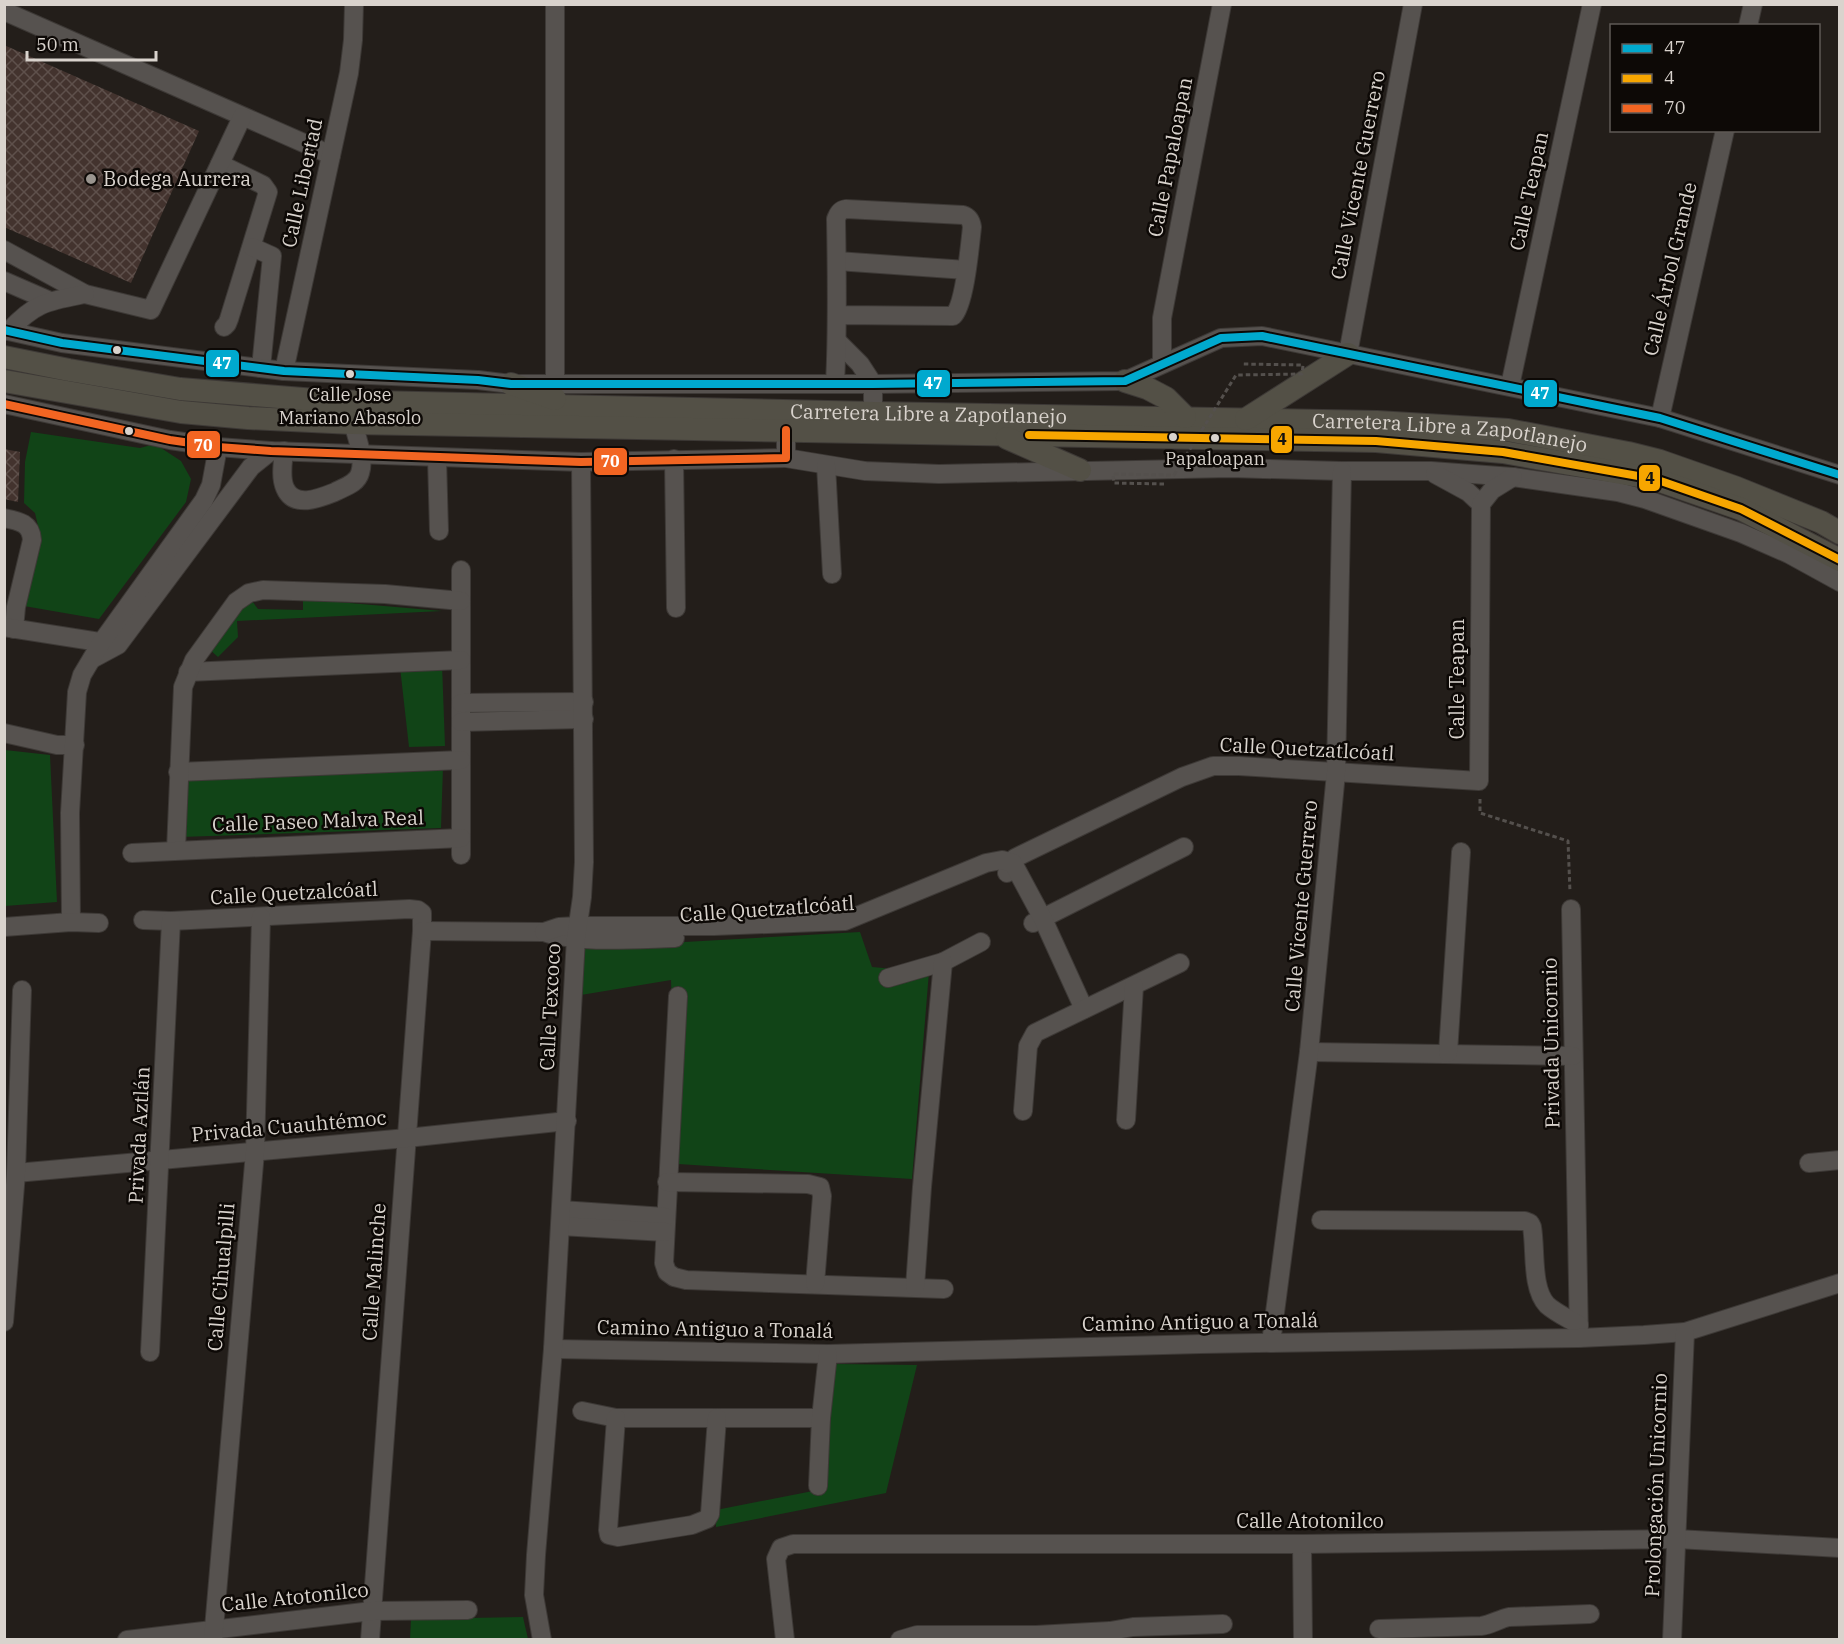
<svg xmlns="http://www.w3.org/2000/svg" width="1844" height="1644" font-family="'IBM Plex Serif',serif">
  <defs>
    <pattern id="building-cross-hatch" width="8" height="8" patternUnits="userSpaceOnUse" patternTransform="scale(1.5)"><rect width="8" height="8" fill="#43332e"/><path d="M0 0l8 8M0 8l8-8" fill="none" stroke="#5e504b"/></pattern>
  </defs>
  <rect width="100%" height="100%" fill="#231e1a"/>
  <!-- green -->
  <g fill="#114417">
    <polygon points="31,432 140,448 155,444 181,461 191,479 186,502 99,619 24,606 39,530 35,513 24,503 25,462"/>
    <polygon points="249,597 258,609 303,610 303,599 442,611 237,621 238,637 218,657 209,649"/>
    <polygon points="442,664 445,746 409,747 400,667"/>
    <polygon points="5,750 50,755 57,902 5,906"/>
    <polygon points="443,767 441,828 180,837 182,775"/>
    <polygon points="860,932 872,967 929,972 912,1179 678,1164 671,980 575,996 579,948"/>
    <polygon points="835,1364 917,1365 886,1493 716,1527 716,1510 818,1490 825,1480"/>
    <polygon points="523,1617 528,1639 410,1640 411,1619"/>
  </g>
  <!-- building -->
  <g fill="url(#building-cross-hatch)">
    <polygon points="4,45 199,131 131,283 4,227"/>
    <polygon points="4,449 20,452 18,502 4,499"/>
  </g>
  <g fill="none" stroke-linecap="round" stroke-linejoin="round">
    <!-- minor casing -->
    <g stroke="#3d3936" stroke-width="20">
      <g id="minor">
        <polyline points="555,4 555,384"/>
        <polyline points="4,11 331,155"/>
        <polyline points="1748,26 1753,4"/>
        <polyline points="220,164 263,185 268,192 229,319 227,324 224,327"/>
        <polyline points="252,247 272,256 261,368"/>
        <polyline points="4,250 85,294 151,310 242,117"/>
        <polyline points="837,261 966,270"/>
        <polyline points="4,281 50,301"/>
        <polyline points="4,330 62,343 284,371 478,380 511,384 873,384 1125,381 1221,338 1262,336 1660,418 1840,475"/>
        <path d="M9,331C35,302 49,301 85,294"/>
        <polyline points="837,341 860,364 873,384 873,413"/>
        <polyline points="1348,354 1413,4"/>
        <polyline points="1162,363 1162,318 1222,4"/>
        <polyline points="284,371 349,73 353,40 354,4"/>
        <path d="M835,383C838,329 837,274 836,219C838,213 840,210 846,209L963,215C969,217 971,220 972,227C970,244 965,305 953,316L837,315"/>
        <polyline points="1510,386 1592,4"/>
        <polyline points="4,404 170,440 218,447 271,451 581,462 786,458 786,430"/>
        <polyline points="1660,418 1725,130"/>
        <path d="M284,451C283,462 280,477 285,488C294,509 320,498 335,492C344,487 357,484 360,473C365,458 357,438 353,423"/>
        <polyline points="437,458 439,531"/>
        <polyline points="786,458 865,471 939,474 1230,468 1342,471 1431,471 1513,477 1618,492 1645,499 1741,533 1789,554 1840,582"/>
        <polyline points="674,459 676,608"/>
        <polyline points="826,465 832,574"/>
        <polyline points="1435,474 1468,492 1481,504"/>
        <path d="M4,518C19,521 31,523 32,540L16,607L14,629"/>
        <polyline points="461,570 461,855"/>
        <polyline points="4,627 112,644"/>
        <polyline points="92,659 118,645 251,467 271,451"/>
        <polyline points="188,672 461,660"/>
        <polyline points="461,703 584,702"/>
        <polyline points="461,722 584,719"/>
        <polyline points="4,733 57,745 75,745"/>
        <polyline points="178,772 461,760"/>
        <polyline points="176,850 183,687 194,660 236,602 249,593 263,590 385,594 461,601"/>
        <polyline points="132,853 461,838"/>
        <polyline points="1007,873 1015,858 1021,855 1182,777 1213,766 1239,766 1479,781 1481,504 1492,490 1513,477"/>
        <polyline points="1571,909 1579,1338"/>
        <polyline points="143,920 171,921 409,909 418,910 422,913 422,931 370,1640"/>
        <polyline points="71,922 70,813 77,692 82,675 101,643 204,500 211,485 218,447"/>
        <polyline points="1033,923 1184,847"/>
        <polyline points="4,927 71,922 99,923"/>
        <path d="M422,931L544,932C579,944 637,939 675,938"/>
        <polyline points="544,932 559,927 578,926 714,926 845,921 986,863 1002,860 1013,863 1043,919 1084,1009"/>
        <polyline points="888,978 943,962 981,942"/>
        <polyline points="678,996 664,1263 667,1272 674,1277 686,1280 944,1289"/>
        <polyline points="1309,1052 1573,1056"/>
        <polyline points="1448,1053 1461,852"/>
        <polyline points="1023,1111 1028,1046 1035,1033 1180,963"/>
        <polyline points="1126,1120 1134,986"/>
        <polyline points="1809,1163 1840,1160"/>
        <polyline points="16,1173 407,1138 567,1121"/>
        <polyline points="667,1182 808,1184 820,1187 822,1196 815,1284"/>
        <polyline points="561,1210 665,1217"/>
        <path d="M1321,1220L1525,1221L1530,1223L1532,1227C1536,1250 1531,1288 1547,1305C1556,1313 1569,1319 1579,1325"/>
        <polyline points="560,1226 665,1232"/>
        <polyline points="915,1287 922,1187 943,962"/>
        <polyline points="4,1322 16,1173 22,990"/>
        <polyline points="1271,1343 1309,1052 1336,773 1342,471"/>
        <polyline points="553,1349 828,1354 1201,1344 1579,1338 1644,1335 1685,1332 1840,1283"/>
        <polyline points="150,1352 171,921"/>
        <polyline points="582,1411 616,1418 821,1418"/>
        <polyline points="616,1418 608,1530 609,1535 618,1537 692,1525 707,1519 710,1514 717,1418"/>
        <polyline points="818,1486 821,1418 828,1354"/>
        <polyline points="1302,1544 1303,1640"/>
        <path d="M1379,1629L1481,1626C1491,1625 1499,1619 1509,1617L1590,1614"/>
        <polyline points="127,1640 372,1611 468,1610"/>
        <polyline points="213,1640 255,1152 261,917"/>
        <polyline points="542,1640 534,1595 536,1555 553,1349 576,938 582,897 584,862 581,462"/>
        <polyline points="785,1640 776,1559 781,1548 793,1544 1302,1544 1677,1539 1840,1548"/>
        <polyline points="900,1640 917,1635 1036,1635 1110,1631 1133,1627 1223,1624"/>
        <polyline points="1672,1640 1685,1332"/>
      </g>
    </g>
    <!-- major casing -->
    <g stroke="#3d3936" stroke-width="24">
      <g id="major">
        <path id="s1" d="M4,357L69,370L180,389L328,401L873,413L1377,422L1508,430L1628,453L1660,461L1737,488L1821,522L1840,533"/>
        <polyline points="4,381 181,412 248,418 353,423 1376,441 1503,452 1655,479 1741,509 1840,560"/>
        <polyline points="1125,381 1147,388 1166,398 1185,417"/>
        <polyline points="511,384 555,399"/>
        <polyline points="1246,419 1348,354"/>
        <polyline points="1007,438 1080,470"/>
      </g>
    </g>
    <!-- path -->
    <polyline stroke="#54504d" stroke-width="3" stroke-dasharray="4.5 3" stroke-linecap="butt" points="1480,799 1480,813 1568,841 1570,892"/>
    <!-- minor -->
    <use href="#minor" stroke="#56524f" stroke-width="18"/>
    <!-- major -->
    <use href="#major" stroke="#535046" stroke-width="22"/>
    <!-- path-bridge -->
    <polyline stroke="#54504d" stroke-width="3" stroke-dasharray="4.5 3" stroke-linecap="butt" points="1164,484 1114,483 1113,474 1174,475 1236,375 1302,374 1303,365 1241,364"/>
    <!-- bus-1 casing -->
    <g stroke="#0d0906" stroke-width="12">
      <polyline id="bus-1" points="4,330 62,343 284,371 478,380 511,384 873,384 1125,381 1221,338 1262,336 1660,418 1840,475"/>
    </g>
    <!-- bus-2 casing -->
    <g stroke="#0d0906" stroke-width="12">
      <polyline id="bus-2" points="1029,435 1376,441 1503,452 1655,479 1741,509 1840,560"/>
    </g>
    <!-- bus-3 casing -->
    <g stroke="#0d0906" stroke-width="12">
      <polyline id="bus-3" points="4,404 170,440 218,447 271,451 581,462 786,458 786,430"/>
    </g>
    <!-- bus-1 -->
    <use href="#bus-1" stroke="#00a9ce" stroke-width="8"/>
    <!-- bus-2 -->
    <use href="#bus-2" stroke="#f7a600" stroke-width="8"/>
    <!-- bus-3 -->
    <use href="#bus-3" stroke="#f26522" stroke-width="8"/>
  </g>
  <!-- markers -->
  <circle fill="#99948e" stroke="#0d0906" stroke-width="2" cx="91" cy="179" r="6"/>
  <g fill="#d9d3cd" stroke="#0d0906" stroke-width="2">
    <circle cx="117" cy="350" r="5"/>
    <circle cx="350" cy="374" r="5"/>
    <circle cx="129" cy="431" r="5"/>
    <circle cx="1173" cy="437" r="5"/>
    <circle cx="1215" cy="438" r="5"/>
  </g>
  <g text-anchor="middle" stroke-width="5" stroke-linejoin="round" paint-order="stroke">
    <!-- bus labels -->
    <g font-size="18" fill="#d9d3cd" stroke="#0d0906">
      <text x="350" y="401">Calle Jose<tspan x="350" dy="23">Mariano Abasolo</tspan></text>
      <text x="1215" y="465">Papaloapan</text>
    </g>
    <!-- street labels -->
    <g font-size="20" fill="#d9d3cd" stroke="#0d0906">
      <text transform="translate(1170 157) rotate(-79)" y="7">Calle Papaloapan</text>
      <text transform="translate(1358 175) rotate(-79)" y="7">Calle Vicente Guerrero</text>
      <text transform="translate(302 183) rotate(-78)" y="7">Calle Libertad</text>
      <text transform="translate(1529 191) rotate(-78)" y="7">Calle Teapan</text>
      <text transform="translate(1670 269) rotate(-77)" y="7">Calle Árbol Grande</text>
      <text dy="7" stroke="none"><textPath href="#s1" startOffset="928">Carretera Libre a Zapotlanejo</textPath></text>
      <text dy="7" stroke="none"><textPath href="#s1" startOffset="1450">Carretera Libre a Zapotlanejo</textPath></text>
      <text transform="translate(1457 679) rotate(-90)" y="7">Calle Teapan</text>
      <text transform="translate(1307 749) rotate(3)" y="7">Calle Quetzatlcóatl</text>
      <text transform="translate(318 821) rotate(-2)" y="7">Calle Paseo Malva Real</text>
      <text transform="translate(294 893) rotate(-3)" y="7">Calle Quetzalcóatl</text>
      <text transform="translate(1301 906) rotate(-85)" y="7">Calle Vicente Guerrero</text>
      <text transform="translate(767 909) rotate(-4)" y="7">Calle Quetzatlcóatl</text>
      <text transform="translate(550 1007) rotate(-87)" y="7">Calle Texcoco</text>
      <text transform="translate(1551 1043) rotate(-91)" y="7">Privada Unicornio</text>
      <text transform="translate(289 1126) rotate(-5)" y="7">Privada Cuauhtémoc</text>
      <text transform="translate(139 1135) rotate(-87)" y="7">Privada Aztlán</text>
      <text transform="translate(374 1272) rotate(-86)" y="7">Calle Malinche</text>
      <text transform="translate(221 1277) rotate(-85)" y="7">Calle Cihualpilli</text>
      <text transform="translate(1200 1322) rotate(-1)" y="7">Camino Antiguo a Tonalá</text>
      <text transform="translate(715 1329) rotate(1)" y="7">Camino Antiguo a Tonalá</text>
      <text transform="translate(1656 1485) rotate(-88)" y="7">Prolongación Unicornio</text>
      <text x="1310" y="1528">Calle Atotonilco</text>
      <text transform="translate(295 1597) rotate(-6)" y="7">Calle Atotonilco</text>
    </g>
    <!-- poi labels -->
    <g font-size="20" fill="#d9d3cd" stroke="#0d0906" text-anchor="start">
      <text x="103" y="186">Bodega Aurrera</text>
    </g>
  </g>
  <g stroke="#0d0906" stroke-width="2">
    <rect x="205" y="349" width="35" height="29" rx="6" fill="#00a9ce"/>
    <rect x="916" y="369" width="35" height="29" rx="6" fill="#00a9ce"/>
    <rect x="1523" y="379" width="35" height="29" rx="6" fill="#00a9ce"/>
    <rect x="1270" y="425" width="23" height="29" rx="6" fill="#f7a600"/>
    <rect x="186" y="430" width="35" height="29" rx="6" fill="#f26522"/>
    <rect x="593" y="447" width="35" height="29" rx="6" fill="#f26522"/>
    <rect x="1638" y="464" width="23" height="28" rx="6" fill="#f7a600"/>
  </g>
  <g font-size="16" text-anchor="middle" font-weight="bold" fill="#fff">
    <text x="222" y="369">47</text>
    <text x="933" y="389">47</text>
    <text x="1540" y="399">47</text>
    <text x="203" y="451">70</text>
    <text x="610" y="467">70</text>
  </g>
  <g font-size="16" text-anchor="middle" font-weight="bold" fill="#111">
    <text x="1282" y="445">4</text>
    <text x="1650" y="484">4</text>
  </g>
  <!-- border -->
  <rect width="1844" height="1644" fill="none" stroke="#d9d3cd" stroke-width="12"/>
  <!-- legend -->
  <rect x="1610" y="24" width="210" height="108" fill="#0d0906" stroke="#5f5a56" stroke-width="1.5"/>
  <rect x="1622" y="44" width="30" height="9" fill="#00a9ce" stroke="#5f5a56" stroke-width="1.5"/>
  <text x="1664" y="54" font-size="18" fill="#d9d3cd">47</text>
  <rect x="1622" y="74" width="30" height="9" fill="#f7a600" stroke="#5f5a56" stroke-width="1.5"/>
  <text x="1664" y="84" font-size="18" fill="#d9d3cd">4</text>
  <rect x="1622" y="104" width="30" height="9" fill="#f26522" stroke="#5f5a56" stroke-width="1.5"/>
  <text x="1664" y="114" font-size="18" fill="#d9d3cd">70</text>
  <!-- scale -->
  <path d="M27 51v9h129v-9" fill="none" stroke="#d9d3cd" stroke-width="3"/>
  <text x="36" y="51" font-size="18" fill="#d9d3cd" stroke="#0d0906" stroke-width="4.5" paint-order="stroke">50 m</text>
</svg>
